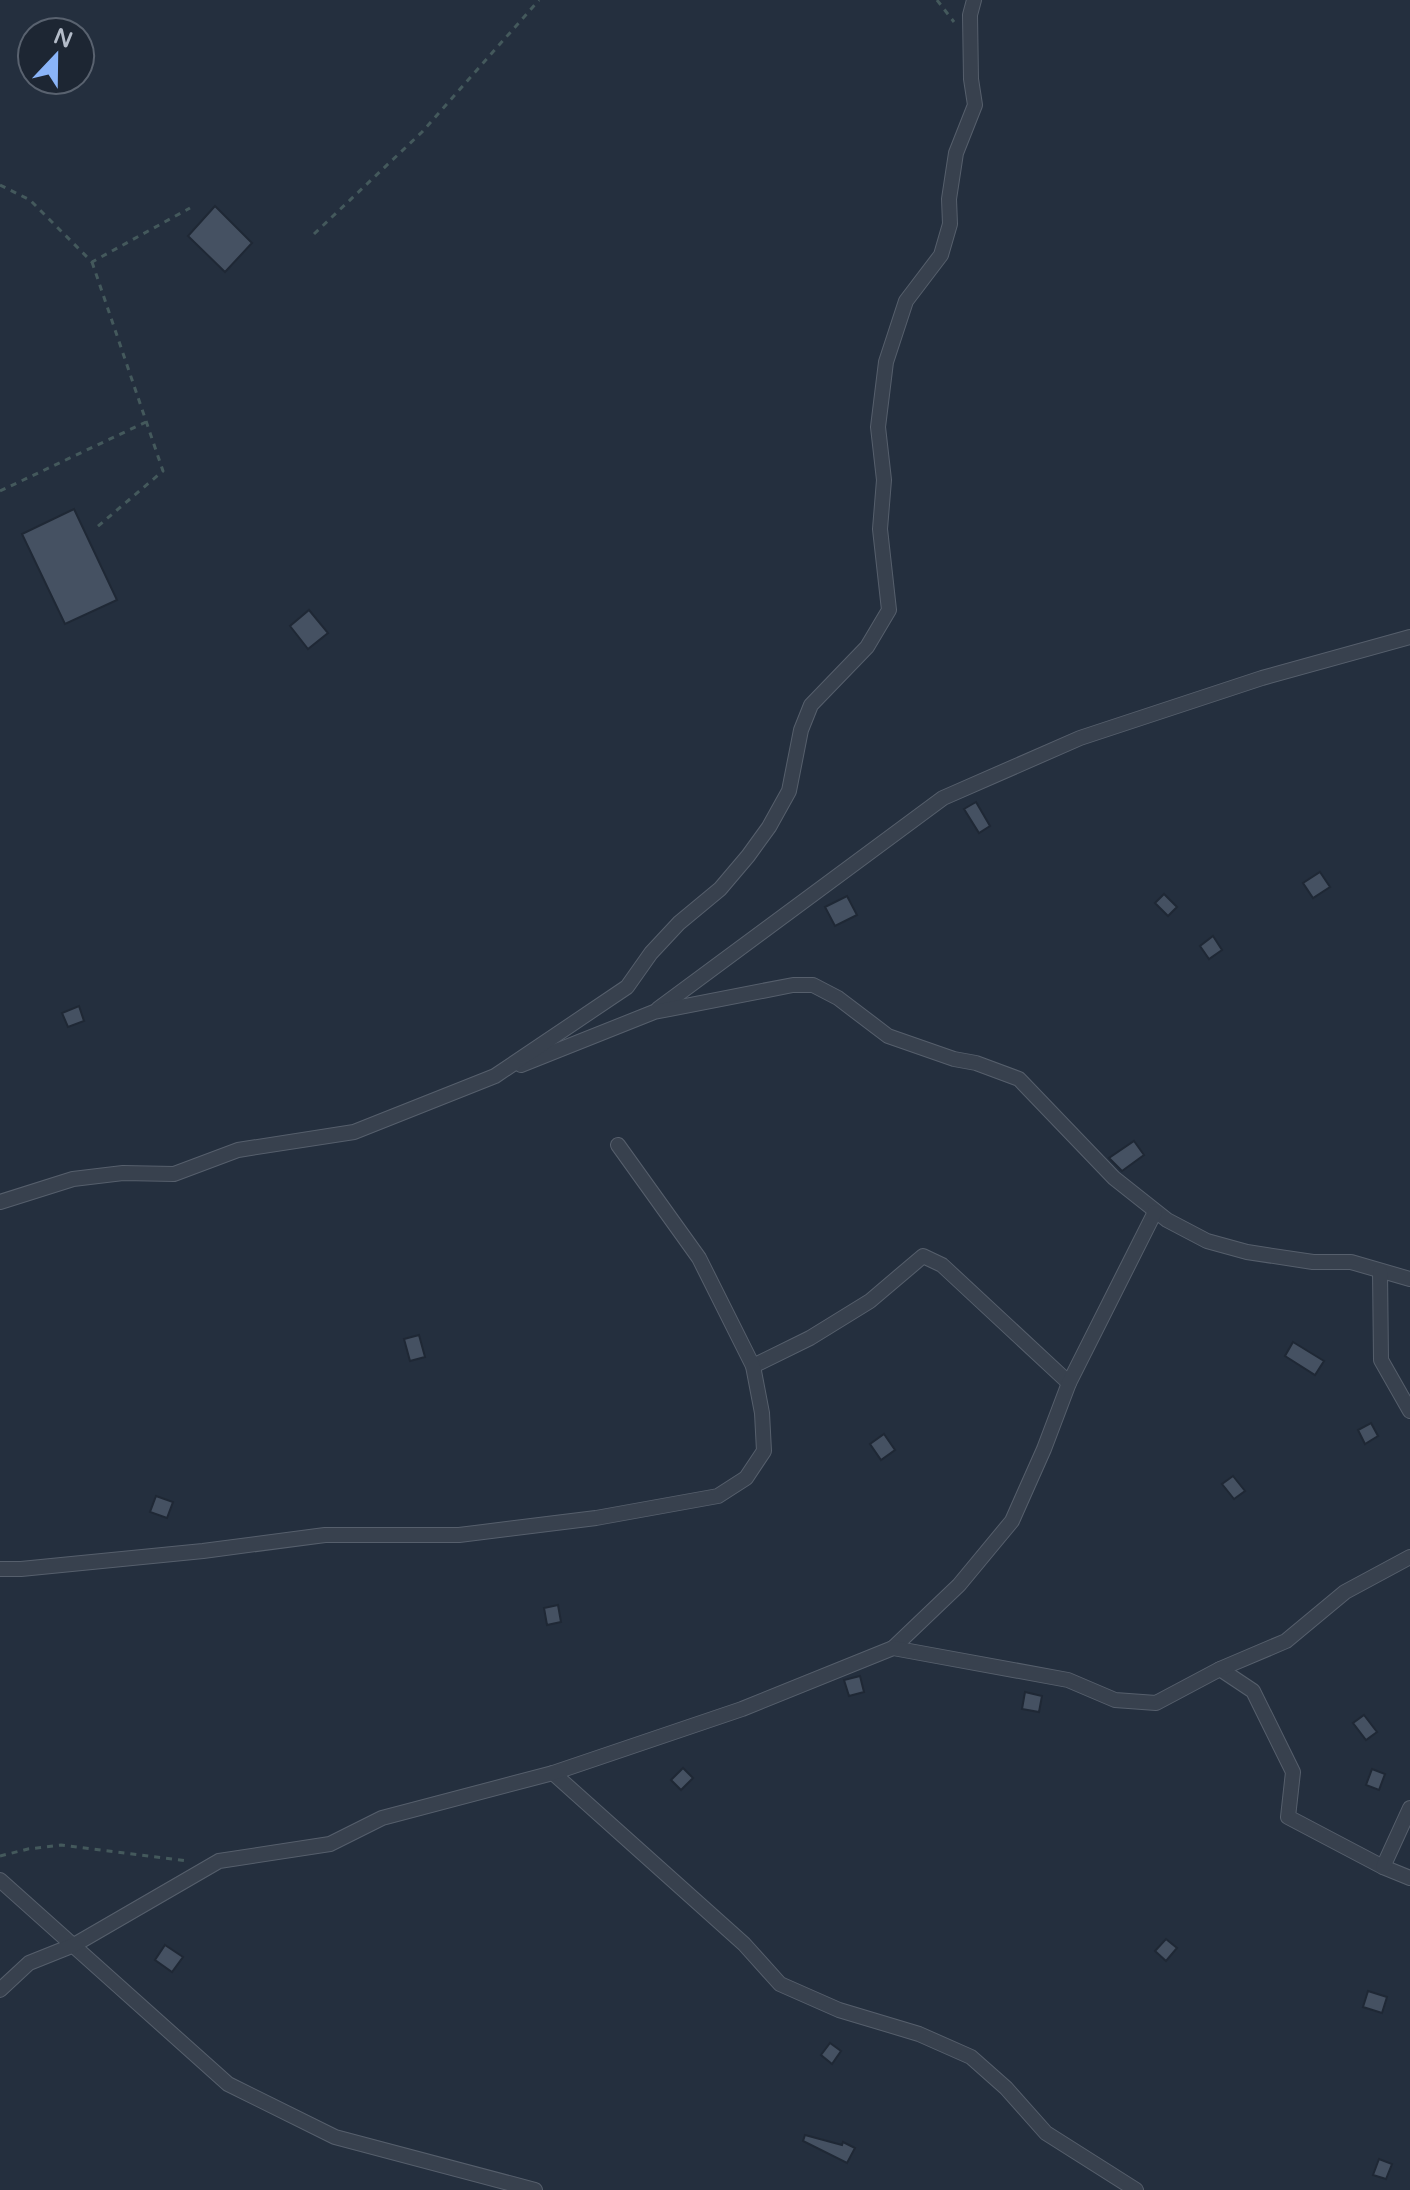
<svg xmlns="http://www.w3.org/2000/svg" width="1410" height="2190" font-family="'Varela Round',sans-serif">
  <rect width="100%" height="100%" fill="#242f3e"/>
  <!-- building -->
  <g fill="#455162" stroke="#1f2835" stroke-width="2">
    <polygon points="215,206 252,243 225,272 188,236"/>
    <polygon points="74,509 117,600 65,624 22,534"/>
    <polygon points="309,610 328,633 308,649 290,626"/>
    <polygon points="976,802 990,826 979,833 964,809"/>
    <polygon points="1320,872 1330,887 1313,898 1303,883"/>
    <polygon points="1164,894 1177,907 1168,916 1155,903"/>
    <polygon points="847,896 857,915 835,926 825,907"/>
    <polygon points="1213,936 1222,950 1209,959 1200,946"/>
    <polygon points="79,1006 84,1021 68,1027 62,1013"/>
    <polygon points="1134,1141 1144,1155 1122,1171 1109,1158"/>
    <polygon points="419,1335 425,1357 410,1361 404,1339"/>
    <polygon points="1293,1342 1324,1361 1315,1375 1285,1356"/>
    <polygon points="1371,1423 1378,1436 1365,1444 1358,1430"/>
    <polygon points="884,1434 895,1450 881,1460 870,1444"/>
    <polygon points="1233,1476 1245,1491 1234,1499 1222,1484"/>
    <polygon points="156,1496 173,1502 167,1518 150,1512"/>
    <polygon points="558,1605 561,1622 547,1625 544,1608"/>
    <polygon points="860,1676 864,1692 849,1696 844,1680"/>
    <polygon points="1025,1692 1042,1696 1039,1712 1022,1709"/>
    <polygon points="1364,1715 1377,1732 1366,1740 1353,1723"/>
    <polygon points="683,1768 693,1778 681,1790 671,1780"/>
    <polygon points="1372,1769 1385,1774 1379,1790 1366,1785"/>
    <polygon points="1166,1939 1177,1948 1166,1961 1155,1951"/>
    <polygon points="165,1945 183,1957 172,1972 155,1960"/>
    <polygon points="1368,1991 1387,1997 1382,2013 1363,2007"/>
    <polygon points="830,2043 841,2051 832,2064 821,2055"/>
    <polygon points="805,2135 842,2145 843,2142 855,2148 847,2163 803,2141"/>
    <polygon points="1379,2159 1392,2164 1386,2179 1373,2175"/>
  </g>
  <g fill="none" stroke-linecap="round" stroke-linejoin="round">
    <!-- street casing -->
    <g stroke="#565f6c" stroke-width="16">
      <g id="street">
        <polyline points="658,1009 943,798 1080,738 1262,678 1410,637"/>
        <polyline points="521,1065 654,1012 793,985 813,985 838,998 888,1036 954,1059 976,1063 1019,1079 1114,1178 1167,1220 1207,1241 1247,1252 1313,1262 1351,1262 1410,1279"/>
        <polyline points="0,1202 73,1179 123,1173 174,1174 238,1150 354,1132 495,1076 627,987 651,953 679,923 720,889 748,856 769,827 789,791 801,730 811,705 867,647 889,610 880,529 884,480 878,427 886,362 906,301 941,255 950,224 949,199 956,153 975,105 971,79 970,15 974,0"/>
        <polyline points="1380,1271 1381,1360 1410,1411"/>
        <polyline points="753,1366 810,1338 870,1301 923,1256 942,1265 1069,1383"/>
        <polyline points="0,1569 21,1569 203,1551 325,1535 459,1535 596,1518 718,1496 746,1478 764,1451 762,1413 753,1366 699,1258 618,1145"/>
        <polyline points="893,1648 959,1585 1012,1521 1044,1449 1069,1383 1155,1212"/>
        <polyline points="1220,1669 1253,1691 1293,1772 1288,1817 1383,1867 1410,1878"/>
        <polyline points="553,1773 744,1944 780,1984 839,2010 919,2034 971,2057 1006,2088 1046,2133 1136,2190"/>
        <polyline points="1383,1867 1410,1808"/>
        <polyline points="0,1880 228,2084 335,2137 535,2190"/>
        <polyline points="0,1990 29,1963 74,1945 219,1861 330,1844 382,1818 553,1773 742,1709 893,1648 1068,1680 1115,1700 1156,1703 1220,1669 1286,1641 1345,1592 1410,1557"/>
      </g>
    </g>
    <!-- path -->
    <g stroke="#44595c" stroke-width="3" stroke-dasharray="6 6" stroke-linecap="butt">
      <polyline points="937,0 954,22"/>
      <polyline points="0,185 30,200 92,262 190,208"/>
      <polyline points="314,234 422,132 539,0"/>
      <polyline points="92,262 163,471 97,527"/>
      <polyline points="0,491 146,422"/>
      <polyline points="0,1856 28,1849 61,1845 187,1861"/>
    </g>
    <!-- street -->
    <use href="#street" stroke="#38414e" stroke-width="14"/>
  </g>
  <!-- north arrow -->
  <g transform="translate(56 56) rotate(22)"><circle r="38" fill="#1d2633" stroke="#59626f" stroke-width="2"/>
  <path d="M0-6L14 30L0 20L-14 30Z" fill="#8ab4f8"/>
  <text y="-12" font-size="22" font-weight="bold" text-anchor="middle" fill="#b4bcc9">N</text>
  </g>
</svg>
